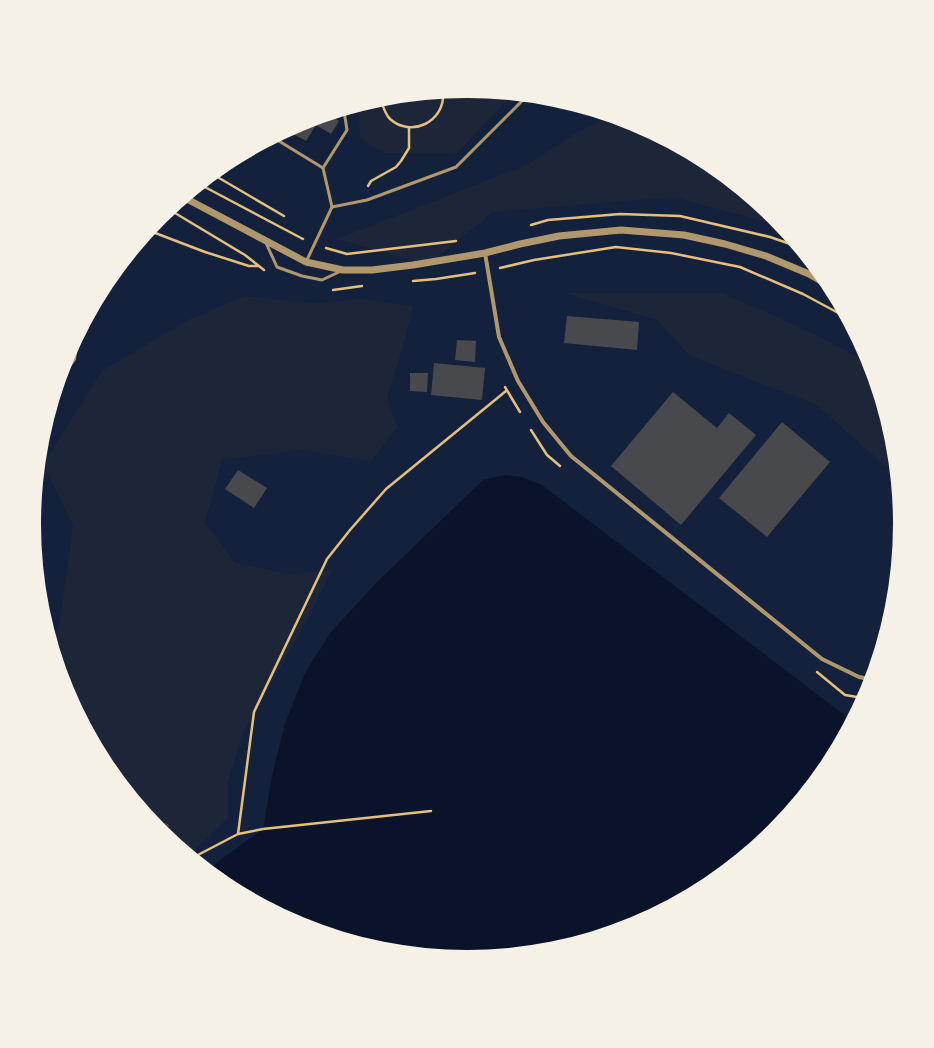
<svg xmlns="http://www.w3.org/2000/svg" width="934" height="1048" font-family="Raleway,sans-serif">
  <rect width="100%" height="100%" fill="#14213d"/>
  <!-- green -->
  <g fill="#1d2539">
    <polygon points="467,91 503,95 508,99 456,154 383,153 360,137 359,113 363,105 383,99"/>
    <polygon points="609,117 633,124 708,164 773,218 780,226 674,197 493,212 428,265 337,239 527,165 576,133"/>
    <polygon points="565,293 723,293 825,339 868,363 892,440 895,474 815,404 690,356 657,320"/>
    <polygon points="244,296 314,303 361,299 413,306 405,340 387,397 397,428 371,461 301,450 222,460 205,523 235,563 290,574 332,570 307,620 242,735 228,782 228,818 190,854 161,830 107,764 67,689 52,642 59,627 73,525 43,464 102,371 188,320"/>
  </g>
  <!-- water -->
  <polygon fill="#0b132b" points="505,475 522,477 542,485 851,720 827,765 773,830 707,884 632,924 551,949 467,957 382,949 301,924 226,884 210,870 216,863 263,829 272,776 285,723 306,671 331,632 376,583 483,480"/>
  <!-- building -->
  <g fill="#48494c">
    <polygon points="330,115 339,121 331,134 316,125 306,141 288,131 302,124"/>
    <polygon points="567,316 639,322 637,350 564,343"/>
    <polygon points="457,340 476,341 475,362 455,360"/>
    <polygon points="434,363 485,368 482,400 431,395"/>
    <polygon points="410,373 428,373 427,392 410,391"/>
    <polygon points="673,392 717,428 729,413 756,435 681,525 611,466"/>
    <polygon points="782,422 830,462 767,537 719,498"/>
    <polygon points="238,470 267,488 254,508 225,489"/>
    <polygon points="155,819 169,825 165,833 154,822"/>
  </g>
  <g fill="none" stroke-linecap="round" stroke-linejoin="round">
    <!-- path -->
    <g stroke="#e5c07b" stroke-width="2.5">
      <path d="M381,100C383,107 385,114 390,119C411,138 445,122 443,93"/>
      <polyline points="214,175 284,216"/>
      <polyline points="201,185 303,239"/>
      <polyline points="368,186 371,181 396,167 401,161 409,148 409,128"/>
      <polyline points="170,210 245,255 264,270"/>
      <polyline points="531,225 548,220 620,214 680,216 770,237 796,246"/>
      <polyline points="150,231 205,252 249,266 258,266"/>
      <polyline points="326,248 347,254 456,241"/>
      <polyline points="500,268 534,260 616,247 671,253 740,267 803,294 844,316"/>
      <polyline points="413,281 436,279 475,273"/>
      <polyline points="333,290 362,286"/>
      <polyline points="505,387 520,412"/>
      <polyline points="531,430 547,455 560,466"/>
      <polyline points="817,672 845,695 863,698"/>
      <polyline points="238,834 263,829 431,811"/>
      <polyline points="194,857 238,834 254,712 327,559 350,530 386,489 506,391"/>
    </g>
    <!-- service -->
    <g stroke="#b1986c" stroke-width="3">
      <polyline points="274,138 323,168 332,207 306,262"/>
      <polyline points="323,168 347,130 344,111"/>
      <polyline points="332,207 367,200 456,167 526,97"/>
      <polyline points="266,243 277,267 302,276 322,280 341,271"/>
    </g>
    <!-- minor -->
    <g stroke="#b1986c" stroke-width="4">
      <polyline points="485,253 499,337 518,381 543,422 571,456 822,659 859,677 870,679"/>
      <polyline points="61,377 74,359 77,339"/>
    </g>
    <!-- tertiary -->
    <polyline stroke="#b1986c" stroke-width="7" points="185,198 306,262 343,270 372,270 413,265 485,253 520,244 559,236 621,230 684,235 725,244 766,256 809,274 828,285"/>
  </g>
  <!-- crop -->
  <path d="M0 0H934V1048H0ZM41 524a426 426 0 1 1 852 0a426 426 0 1 1-852 0Z" fill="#f6f1e7" fill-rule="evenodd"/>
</svg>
